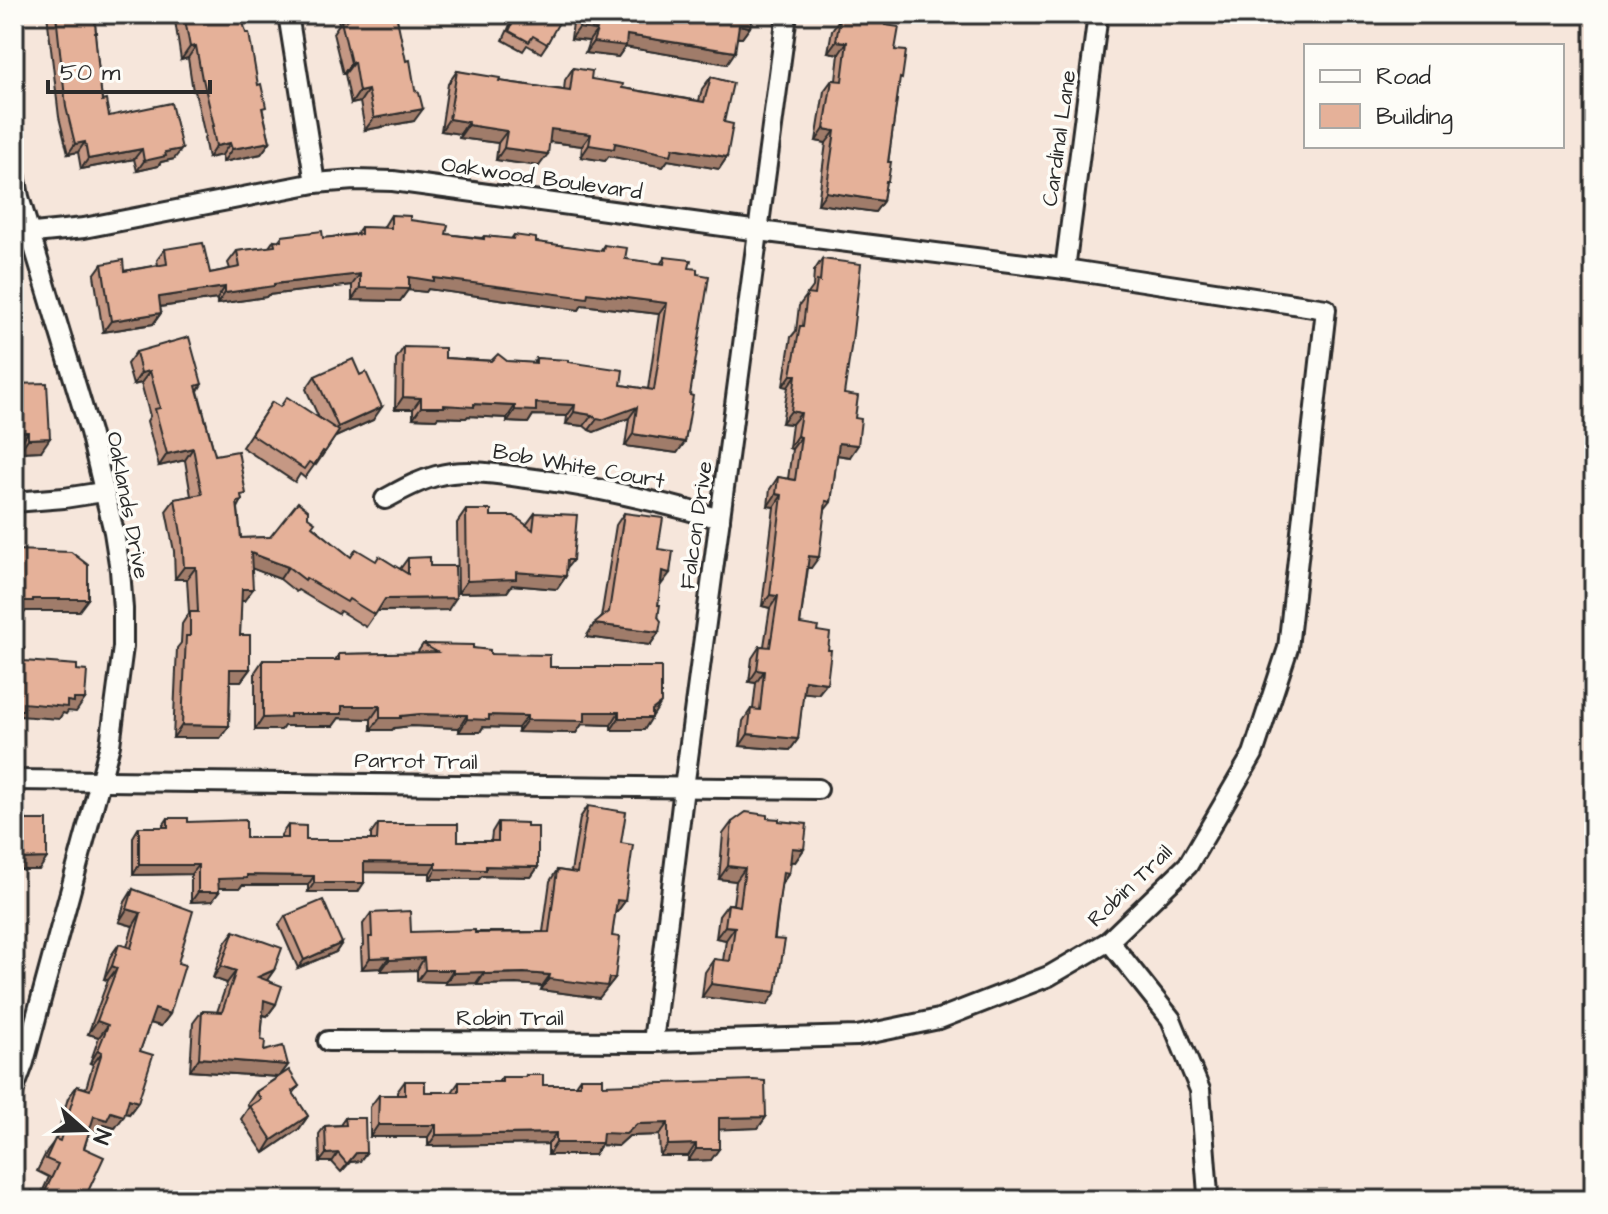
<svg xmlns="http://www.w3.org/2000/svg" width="1608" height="1214" font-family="'Architects Daughter',sans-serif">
  <rect width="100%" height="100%" fill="#f6e6db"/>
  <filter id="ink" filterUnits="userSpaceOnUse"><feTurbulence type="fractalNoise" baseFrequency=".0125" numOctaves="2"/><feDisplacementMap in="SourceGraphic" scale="16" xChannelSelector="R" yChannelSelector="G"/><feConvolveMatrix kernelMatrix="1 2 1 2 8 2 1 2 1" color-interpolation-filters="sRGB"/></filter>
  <g filter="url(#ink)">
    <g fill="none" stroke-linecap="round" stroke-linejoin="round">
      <!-- street casing -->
      <g stroke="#2b2b2b" stroke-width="24">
        <g id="street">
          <polyline points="288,14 315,183"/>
          <polyline points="14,168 19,197 90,432 114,532 120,570 123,609 123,647 110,745 24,1062 14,1089"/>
          <polyline points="14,235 84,228 315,183 354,180 393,181 759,231 1065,269 1326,309 1288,648 1253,754 1188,865 1109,941 1049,976 939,1019 857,1036 653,1042 328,1041"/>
          <polyline points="1065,269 1098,14"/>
          <path d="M385,499C402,490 417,481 436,476C466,468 497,474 527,478C593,486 657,501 720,519"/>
          <polyline points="14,502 64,498 103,492"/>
          <polyline points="14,780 818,789"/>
          <polyline points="1109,941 1171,1019 1200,1090 1208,1194 1207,1200"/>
          <polyline points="653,1042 684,788 787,14"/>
        </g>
      </g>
      <!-- street -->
      <use href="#street" stroke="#fdfcf7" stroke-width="18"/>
    </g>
    <!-- wall -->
    <g fill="#c59884" stroke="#2b2b2b" stroke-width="2">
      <polygon points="47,14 94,14 96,33 95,35 102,101 109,116 174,159 161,162 158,166 137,171 134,159 81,169 78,152 68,154 59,117"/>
      <polygon points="174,14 241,14 270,142 261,154 223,162 222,155 208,158 204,138 205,136 195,91 193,91 188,58 181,60"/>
      <polygon points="337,14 396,14 414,121 365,130 360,102 351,104 345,74 343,74 333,33 339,24"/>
      <polygon points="515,14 561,14 547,44 541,53 527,45 523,51 503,40"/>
      <polygon points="574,14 752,14 750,27 742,38 737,38 727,64 625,47 618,57 585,53 589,41 571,39"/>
      <polygon points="838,14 886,14 885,25 895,50 899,82 883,201 875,212 818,204 826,143 816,141 824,91 832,80 836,80 839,54 828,52 832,30 838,21"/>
      <polygon points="573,68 591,79 622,88 699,101 702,89 711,77 724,122 727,157 719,169 668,160 663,167 609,156 605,161 581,157 582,146 550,142 539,166 496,160 498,143 459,138 460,134 441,131 448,84 457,71 499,81 564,90 565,80"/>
      <polygon points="391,215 410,220 446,234 482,238 484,236 511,239 514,235 536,242 600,251 604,245 625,259 660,264 665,257 689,268 690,395 685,442 677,453 625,446 629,418 594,432 589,430 584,426 566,424 567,416 533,415 528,423 507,422 507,418 468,416 466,418 438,417 436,419 413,418 413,409 395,409 396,359 404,347 445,358 533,363 536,358 568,362 621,385 648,389 659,314 582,305 579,310 428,289 426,292 408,290 400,301 352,300 352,285 268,295 266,297 217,304 217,299 160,307 161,313 153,324 103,332 94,275 102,264 124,271 158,265 157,260 165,249 210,273 230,269 228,263 237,251 269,247 274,240 278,241 282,236 323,238 356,234 361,227 383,228"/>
      <polygon points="822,259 844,394 850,457 837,455 831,502 825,510 811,568 808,568 800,624 817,631 828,650 827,683 818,694 803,692 798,739 790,750 740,746 743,721 751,709 753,709 756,683 749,682 752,658 760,646 764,646 770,608 762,606 774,507 768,506 770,489 778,477 788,479 792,449 789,448 792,424 782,423 788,387 783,386 791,337 796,331 799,306 813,287 814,271"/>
      <polygon points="136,352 202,384 198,391 215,455 242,500 238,508 241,538 270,537 308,517 312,526 350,557 375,561 400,569 408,558 430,566 448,610 377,611 366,627 340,611 338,614 298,590 296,592 280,579 252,568 244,601 241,601 240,635 250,669 241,681 230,681 229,726 220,738 173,738 177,648 181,643 182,624 189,613 187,579 175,579 174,551 166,511 175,499 191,496 185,460 159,466 147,421 150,416 141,383 133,385 127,364"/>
      <polygon points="360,375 373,420 335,437 316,465 315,464 305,478 300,474 295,482 242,447 272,402 280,407 319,418 306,389 315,376"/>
      <polygon points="14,384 41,451 19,452 19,445 14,445"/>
      <polygon points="466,510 526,525 535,513 573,560 566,569 566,576 557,589 512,585 507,592 458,593 457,523"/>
      <polygon points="624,513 658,549 660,585 658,605 659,632 650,645 586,637 601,618 616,525"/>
      <polygon points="423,644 473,648 490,654 550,667 652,715 644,730 611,730 611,725 582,724 576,733 518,732 518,728 483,727 480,732 459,732 459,728 411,726 394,728 392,730 371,730 371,719 339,718 333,726 284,726 281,730 255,730 255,672 263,660 335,660 339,654 417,653"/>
      <polygon points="588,806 621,843 625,901 617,912 615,912 612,936 615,978 599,998 541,990 542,986 516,984 477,985 476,983 445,984 445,982 417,981 417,970 381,971 381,968 362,969 361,948 364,945 363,924 371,913 411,932 543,932 550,881 557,870 571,872 580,818"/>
      <polygon points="168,818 246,838 281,838 281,835 288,825 306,840 371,840 371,834 378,824 458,841 491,841 492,832 498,822 527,827 538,867 531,877 482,876 479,879 430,879 430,873 364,872 358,892 308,892 308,885 242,885 240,888 219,888 219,892 212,901 191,902 191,874 133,875 133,837 139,827 162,827"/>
      <polygon points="767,818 779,821 804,849 795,862 791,861 789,873 781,885 767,1005 702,997 705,972 714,959 723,961 726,940 716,938 719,916 728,904 733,904 736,881 719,879 723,834 732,822"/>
      <polygon points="133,889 178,963 170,1014 161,1026 150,1023 140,1051 138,1102 129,1114 125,1113 115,1128 104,1125 99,1133 90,1130 84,1148 84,1200 24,1200 40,1197 49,1177 37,1171 47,1151 56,1139 68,1098 77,1086 86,1088 93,1064 90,1063 99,1037 88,1034 108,980 104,979 110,957 119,944 127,947 133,926 119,922 125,902"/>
      <polygon points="285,916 342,943 336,952 298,968 279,925"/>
      <polygon points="234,931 274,970 267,980 276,1004 267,1016 263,1015 261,1040 264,1051 288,1065 280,1076 299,1086 293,1094 308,1116 299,1129 264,1153 241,1119 249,1107 247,1105 256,1092 278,1077 190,1071 193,1023 202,1011 217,1012 227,983 213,978 225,943"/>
      <polygon points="526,1075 543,1085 575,1085 580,1078 603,1085 766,1117 758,1128 719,1129 711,1160 688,1161 688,1156 660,1156 659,1135 629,1136 618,1146 601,1145 594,1155 548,1155 548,1144 428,1146 428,1137 370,1137 370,1107 379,1095 397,1095 397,1092 405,1081 425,1092 452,1092 459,1082 498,1082 502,1077 525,1077"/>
      <polygon points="345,1118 360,1161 350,1162 341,1172 332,1162 320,1162 319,1134 325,1126 340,1125"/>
    </g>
    <!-- shaded-wall -->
    <g fill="#a07c6b" stroke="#2b2b2b" stroke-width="2">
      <polygon points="739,25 750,27 742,38 731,37"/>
      <polygon points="579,28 597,30 589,41 571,39"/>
      <polygon points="627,35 735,52 727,64 625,47 618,57 585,53 593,42"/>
      <polygon points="836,41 847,42 839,54 828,52"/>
      <polygon points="196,46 188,58 181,60 190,47"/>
      <polygon points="354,62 345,74 343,74 351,63"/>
      <polygon points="368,90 360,102 351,104 359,92"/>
      <polygon points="423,109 414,121 365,130 374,118"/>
      <polygon points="449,119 468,122 460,134 441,131"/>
      <polygon points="468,125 507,131 498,143 459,138"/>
      <polygon points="551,129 591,134 582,146 543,141"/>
      <polygon points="824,129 835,131 826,143 816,141"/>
      <polygon points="85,142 78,152 68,154 75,144"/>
      <polygon points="270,142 261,154 223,162 232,149"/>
      <polygon points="230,143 222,155 208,158 216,146"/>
      <polygon points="615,143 673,148 727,157 719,169 668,160 663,167 609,156 605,161 581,157 589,145"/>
      <polygon points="504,148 548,154 539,166 496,160"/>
      <polygon points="142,149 134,159 81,169 88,159"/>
      <polygon points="182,149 174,159 161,162 158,166 137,171 144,161 165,152"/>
      <polygon points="826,192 883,201 875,212 818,204"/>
      <polygon points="360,274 352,285 268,295 266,297 217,304 225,293 274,284"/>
      <polygon points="409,277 434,278 588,293 667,303 659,314 582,305 579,310 428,289 426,292 408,290 400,301 352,300 360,288"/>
      <polygon points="225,287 217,299 151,308 159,297"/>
      <polygon points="14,313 21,313 14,323"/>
      <polygon points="161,313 153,324 103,332 111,321"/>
      <polygon points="150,371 141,383 133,385 141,373"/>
      <polygon points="791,375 796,375 788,387 783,386"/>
      <polygon points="403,397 421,398 413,409 395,409"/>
      <polygon points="536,403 575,405 567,416 533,415 528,423 507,422 515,410"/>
      <polygon points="474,404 515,406 507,418 468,416 466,418 438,417 436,419 413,418 421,407"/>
      <polygon points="382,407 373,420 329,440 338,427"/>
      <polygon points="637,407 629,418 594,432 589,430 597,419"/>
      <polygon points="791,411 801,413 792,424 782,423"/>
      <polygon points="574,412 592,415 584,426 566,424"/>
      <polygon points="14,432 28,432 19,445 14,445"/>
      <polygon points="633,434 685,442 677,453 625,446"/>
      <polygon points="797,436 801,437 792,449 789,448"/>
      <polygon points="50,438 41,451 19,452 28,439"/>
      <polygon points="839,443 858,445 850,457 830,454"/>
      <polygon points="193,448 185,460 159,466 167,454"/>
      <polygon points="776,494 782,495 774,507 768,506"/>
      <polygon points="251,553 288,567 280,579 243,565"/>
      <polygon points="809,556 819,557 811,568 801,567"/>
      <polygon points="184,567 196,567 187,579 175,579"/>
      <polygon points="662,571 670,573 661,585"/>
      <polygon points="516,572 566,576 557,589 512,585 507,592 458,593 467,581"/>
      <polygon points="242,589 253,589 244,601 233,601"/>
      <polygon points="770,595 778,596 770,608 762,606"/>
      <polygon points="456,598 448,610 376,611 385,599"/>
      <polygon points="33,599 88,599 79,611 26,611 24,613 14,614 14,605 20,601"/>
      <polygon points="594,624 659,632 650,645 586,637"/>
      <polygon points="230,669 250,669 241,681 221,681"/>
      <polygon points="757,670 764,671 756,683 749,682"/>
      <polygon points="805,680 827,683 818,694 797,692"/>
      <polygon points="74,699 85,699 76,712 68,711 66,714 63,713 59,719 19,716 14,722 14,710 23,703 67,701"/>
      <polygon points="661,703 644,730 611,730 619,718 652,710"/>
      <polygon points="342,706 380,706 371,719 339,718 333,726 284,726 281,730 255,730 263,718"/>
      <polygon points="585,712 619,712 611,725 582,724 576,733 518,732 527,720"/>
      <polygon points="420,714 467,715 459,728 411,726 394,728 392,730 371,730 380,718"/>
      <polygon points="489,715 527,716 518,728 483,727 480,732 459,732 467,719"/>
      <polygon points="182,725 229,726 220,738 173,738"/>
      <polygon points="748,734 798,739 790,750 740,746"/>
      <polygon points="792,848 804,849 795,862 783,861"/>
      <polygon points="47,858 39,870 14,870 14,859"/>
      <polygon points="364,862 436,863 430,873 358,872"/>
      <polygon points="139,865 198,865 191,874 133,875"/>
      <polygon points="486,866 538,867 531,877 482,876 479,879 430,879 436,869"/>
      <polygon points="728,866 745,868 736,881 719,879"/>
      <polygon points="783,872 789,873 780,886"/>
      <polygon points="247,875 314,876 308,885 242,885 240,888 212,888 218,879"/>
      <polygon points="314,883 364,883 358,892 308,892"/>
      <polygon points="198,892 219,892 212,901 191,902"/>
      <polygon points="617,900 625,901 617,912 609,911"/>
      <polygon points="127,909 141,913 133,926 119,922"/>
      <polygon points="725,926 735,927 726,940 716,938"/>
      <polygon points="342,943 336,952 298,968 304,960"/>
      <polygon points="389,957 381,968 362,969 370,958"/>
      <polygon points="424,958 417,970 381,971 389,960"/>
      <polygon points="112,966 117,968 108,980 104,979"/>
      <polygon points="221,966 236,971 227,983 213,978"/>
      <polygon points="274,970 265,983 258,977"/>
      <polygon points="425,970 453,970 445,982 417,981"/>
      <polygon points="484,972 476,983 445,984 453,973"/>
      <polygon points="524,973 550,975 542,986 516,984 477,985 484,974"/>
      <polygon points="609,978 615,978 599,998 541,990 549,979"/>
      <polygon points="711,984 776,992 767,1005 702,997"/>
      <polygon points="264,1000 276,1004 267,1016 255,1012"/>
      <polygon points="155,1009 170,1014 161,1026 146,1022"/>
      <polygon points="97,1021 108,1025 99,1037 88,1034"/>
      <polygon points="98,1050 102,1052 93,1064 90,1063"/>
      <polygon points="199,1058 288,1065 279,1077 190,1071"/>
      <polygon points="129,1099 138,1102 129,1114 120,1111"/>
      <polygon points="111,1112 124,1116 115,1128 104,1125 99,1133 86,1129 94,1116"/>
      <polygon points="308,1116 299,1129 264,1153 272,1140"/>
      <polygon points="766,1117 758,1128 711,1130 719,1118"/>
      <polygon points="668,1123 659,1135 629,1136 618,1146 601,1145 594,1155 548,1155 556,1143 637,1124"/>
      <polygon points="378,1125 436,1125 428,1137 370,1137"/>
      <polygon points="556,1133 548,1144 428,1146 436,1135"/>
      <polygon points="696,1144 688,1156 660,1156 668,1145"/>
      <polygon points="696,1149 719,1149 711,1160 688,1161"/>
      <polygon points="338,1153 332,1162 320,1162 326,1154"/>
      <polygon points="356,1153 366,1153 360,1161 350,1162 341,1172"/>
    </g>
    <!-- building -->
    <g fill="#e5b199" stroke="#2b2b2b" stroke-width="2">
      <polygon points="56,14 94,14 96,33 95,33 102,101 106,100 109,116 171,103 182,149 165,152 166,156 144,161 142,149 88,159 85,142 75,144 66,107"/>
      <polygon points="184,14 241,14 246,33 249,33 258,85 261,84 266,107 262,108 270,142 232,149 230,143 216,146 212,126 214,126 203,79 202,79 196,46 190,47"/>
      <polygon points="348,14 396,14 406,61 410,60 415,90 419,93 423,109 374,118 368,90 359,92 354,62 351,63 341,21 349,19"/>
      <polygon points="517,14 561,14 563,15 547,44 533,36 529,42 509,31"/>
      <polygon points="581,14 752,14 750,27 739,25 735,52 627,35 626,46 593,42 597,30 579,28"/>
      <polygon points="845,14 886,14 885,25 899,27 895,50 906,51 902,79 900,78 888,162 891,162 888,181 886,181 883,201 826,192 835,131 824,129 832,80 842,81 847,42 836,41 840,18 845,19"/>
      <polygon points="573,68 592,71 591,79 623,84 622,88 704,102 711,77 733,83 724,122 733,124 727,157 673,148 671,155 615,143 614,149 589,145 591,134 551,129 548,154 504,148 507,131 468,125 468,122 449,119 457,71 500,78 499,81 570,91"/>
      <polygon points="391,215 410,216 410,220 448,225 446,234 484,239 484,236 513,239 514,235 536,238 536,242 603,251 604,245 627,248 625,259 664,264 665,257 691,260 689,268 697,269 697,274 709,276 690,395 693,396 685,442 633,434 637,407 602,420 597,419 592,415 574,412 575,405 536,403 536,411 515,410 515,406 474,404 474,407 444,405 444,407 421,407 421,398 403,397 404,347 445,348 445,358 491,361 498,354 507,361 536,363 536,358 568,360 568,362 623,370 621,385 654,390 667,303 588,293 587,298 434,278 434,281 409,277 409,289 360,288 360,274 274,284 274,286 225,293 225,287 159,297 161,313 111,321 102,264 123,260 124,271 167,264 165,249 203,243 210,273 240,267 237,251 275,246 274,240 282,241 282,236 322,231 323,238 361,234 361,227 391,228"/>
      <polygon points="822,259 861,264 852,341 844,394 858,396 855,418 861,419 858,445 839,443 831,502 826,501 819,557 809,556 800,624 818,627 817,631 830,633 828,650 831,650 827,683 805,680 798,739 748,734 751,709 760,710 764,671 757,670 760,646 770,647 778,596 770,595 782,495 776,494 778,477 795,480 801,437 797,436 801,413 791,411 796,375 791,375 800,326 803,326 807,294 815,295 817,281 820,282"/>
      <polygon points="14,273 20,273 21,313 14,313"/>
      <polygon points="189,337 202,384 196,386 215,455 238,451 246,494 241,495 242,501 237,502 241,538 270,537 298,502 308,510 308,517 315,522 312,526 351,557 356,549 376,561 379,556 408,574 408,558 430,557 430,566 455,566 456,598 385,599 375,615 349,599 347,602 306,578 305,580 288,567 251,553 253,589 242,589 240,635 250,635 250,669 230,669 229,726 182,725 186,636 190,636 190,612 198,612 196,567 184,567 182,539 175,499 202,494 193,448 167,454 155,409 160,408 150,371 141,373 136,352"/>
      <polygon points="353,359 360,375 366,372 382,407 338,427 315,376"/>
      <polygon points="47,383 50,438 28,439 28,432 14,432 14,384"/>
      <polygon points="287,397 339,431 325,452 323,451 314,465 309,462 304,469 251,434 272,402 280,407"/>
      <polygon points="466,510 491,510 491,516 514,516 533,530 535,513 577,515 573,560 567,560 566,576 516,572 516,579 467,581"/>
      <polygon points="624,513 663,518 658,549 673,551 670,573 662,571 658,605 660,605 658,617 661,621 659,632 594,624 609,612"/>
      <polygon points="14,550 71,552 88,565 88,599 33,599 33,601 20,601 20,605 14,605"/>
      <polygon points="423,644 473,645 473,648 490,650 490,654 550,655 550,667 661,667 661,703 652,710 652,718 619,718 619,712 585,712 585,721 527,720 527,716 489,715 489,720 467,719 467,715 420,714 401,716 401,718 380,718 380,706 342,706 342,714 290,714 290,717 263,718 263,660 339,660 339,654 437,652"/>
      <polygon points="14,647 24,647 24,661 77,665 77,670 87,671 85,699 74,699 74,702 67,701 67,707 23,703 23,710 14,710"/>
      <polygon points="588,806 626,812 621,843 633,845 625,901 617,900 612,936 620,937 615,978 609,978 607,986 549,979 550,975 524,973 484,974 484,972 453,973 453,970 425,970 424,958 389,960 389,957 370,958 369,937 372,937 371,913 410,911 411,932 475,930 475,933 549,932 557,870 577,873"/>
      <polygon points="14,810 16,810 16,816 25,816 26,820 47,820 47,858 14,859"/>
      <polygon points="746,812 767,815 767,818 779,819 779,821 807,824 804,849 792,848 789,873 783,872 774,939 785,940 776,992 711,984 714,959 730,961 735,927 725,926 728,904 740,906 745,868 728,866 732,822"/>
      <polygon points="168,818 188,818 188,822 246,820 246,838 288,838 288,825 306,826 306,840 377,840 378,824 458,824 458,841 498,841 498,822 527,823 527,827 538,827 538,867 486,866 486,870 436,869 436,863 364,862 364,883 314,883 314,876 247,875 247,878 218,879 219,892 198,892 198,865 139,865 139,827 168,827"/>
      <polygon points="133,889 193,911 178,963 185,965 170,1014 155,1009 140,1051 153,1055 138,1102 129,1099 124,1116 111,1112 107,1120 94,1116 84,1148 104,1157 84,1200 80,1199 79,1200 24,1200 32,1191 42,1198 58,1164 46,1159 55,1139 60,1141 77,1086 90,1090 102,1052 98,1050 108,1025 97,1021 117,968 112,966 119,944 131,948 141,913 127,909"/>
      <polygon points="323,900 342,943 304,960 285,916"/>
      <polygon points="234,931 282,948 274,970 258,977 282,986 276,1004 264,1000 261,1040 265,1041 264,1051 283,1046 288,1065 199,1058 202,1011 222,1012 236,971 221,966"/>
      <polygon points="289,1070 299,1086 292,1091 308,1116 272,1140 250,1106 261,1099 256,1092"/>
      <polygon points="526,1075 543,1075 543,1085 580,1085 580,1078 603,1078 603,1085 753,1080 765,1081 766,1117 719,1118 719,1149 696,1149 696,1144 668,1145 668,1123 637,1124 626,1134 603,1133 602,1143 556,1143 556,1133 436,1135 436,1125 378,1125 379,1095 405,1095 405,1081 425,1081 425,1092 459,1092 459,1082 502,1082 502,1077 526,1077"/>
      <polygon points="345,1118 365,1118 366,1153 356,1153 347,1164 338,1153 326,1154 325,1126 346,1125"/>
    </g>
  </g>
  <g text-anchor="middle" stroke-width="7" stroke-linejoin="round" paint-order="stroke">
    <!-- street labels -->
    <g font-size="22" fill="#2b2b2b" stroke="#fdfcf7">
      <text transform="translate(1058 138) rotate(-82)" y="8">Cardinal Lane</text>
      <text transform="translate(542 177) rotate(8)" y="8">Oakwood Boulevard</text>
      <text transform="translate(579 465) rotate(10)" y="8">Bob White Court</text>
      <text transform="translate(129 505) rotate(79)" y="8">Oaklands Drive</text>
      <text transform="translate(695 525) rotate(-82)" y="8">Falcon Drive</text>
      <text transform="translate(416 760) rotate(1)" y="8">Parrot Trail</text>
      <text transform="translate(1129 885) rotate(-44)" y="8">Robin Trail</text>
      <text x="510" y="1025">Robin Trail</text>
    </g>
  </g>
  <!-- margin -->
  <rect width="1608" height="1214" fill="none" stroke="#fdfcf7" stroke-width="48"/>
  <rect x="24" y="24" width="1560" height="1166" fill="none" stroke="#2b2b2b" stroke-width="3" filter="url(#ink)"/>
  <!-- legend -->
  <rect x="1304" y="44" width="260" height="104" fill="#fdfcf7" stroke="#a9a8a5" stroke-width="2"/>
  <rect x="1320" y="70" width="40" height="12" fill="#fdfcf7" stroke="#a9a8a5" stroke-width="2"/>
  <text x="1376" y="84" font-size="24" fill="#2b2b2b">Road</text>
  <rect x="1320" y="104" width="40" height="24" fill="#e5b199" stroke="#a9a8a5" stroke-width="2"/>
  <text x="1376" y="124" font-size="24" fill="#2b2b2b">Building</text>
  <!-- north arrow -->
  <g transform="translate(84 1130) rotate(110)" stroke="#fdfcf7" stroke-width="6" paint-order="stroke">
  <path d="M0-6L14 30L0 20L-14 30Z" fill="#2b2b2b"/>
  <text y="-12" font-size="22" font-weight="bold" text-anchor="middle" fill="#2b2b2b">N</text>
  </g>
  <!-- scale -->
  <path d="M48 80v12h162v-12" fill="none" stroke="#2b2b2b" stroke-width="4"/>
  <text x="60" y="80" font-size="24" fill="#2b2b2b" stroke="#fdfcf7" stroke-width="6" paint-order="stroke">50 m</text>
</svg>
